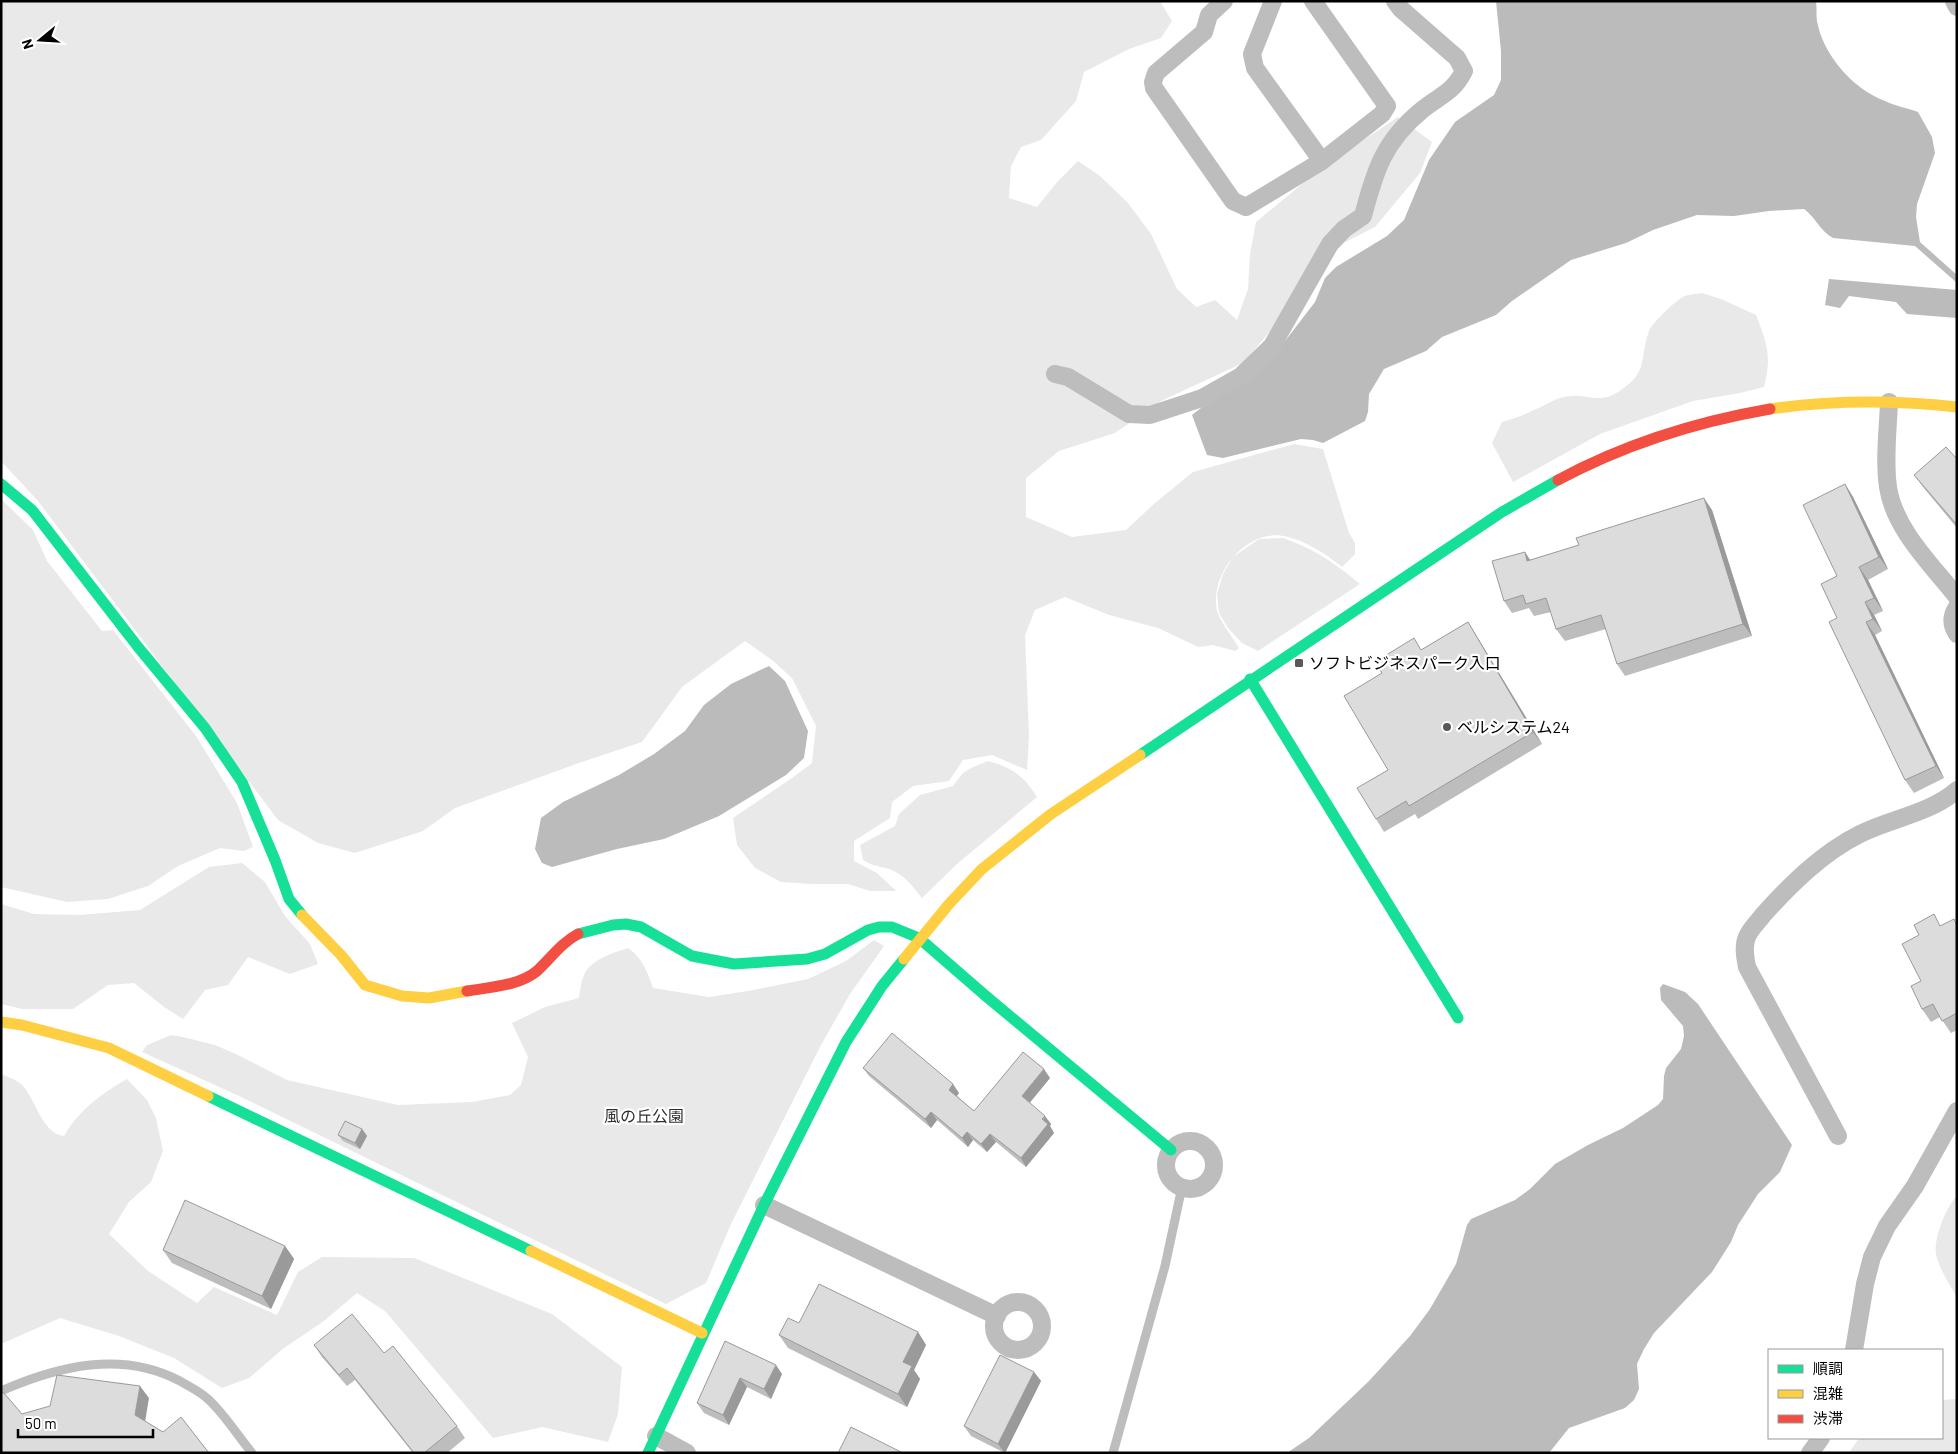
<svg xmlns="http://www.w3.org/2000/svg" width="1958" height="1454" font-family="Barlow,'Noto Sans JP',sans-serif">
  <rect width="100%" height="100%" fill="#fff"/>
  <!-- green -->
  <g fill="#e9e9e9">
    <path d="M1,1H1160L1172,21L1161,38L1129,49L1084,72L1076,101L1041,140L1021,147L1011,166L1009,198L1037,207L1058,181L1078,161L1100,176L1128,203L1151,234L1177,289L1196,307L1215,300L1237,320L1248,289L1250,254L1256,222L1320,169L1398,117L1432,142L1420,173L1375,227L1312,259L1278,322L1243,363L1161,401L1115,433L1059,451L1026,478V517L1072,537L1126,530L1155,503L1193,472L1294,444L1323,449L1349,533L1355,543V554L1342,567C1326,554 1305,540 1284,536C1246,529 1209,574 1217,611C1220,621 1233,638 1239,648L1235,651L1213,645L1198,647L1158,628L1109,615L1065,597L1035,610L1025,635L1029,736L1027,770L992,755L963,760L949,781L913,786L892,802L890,818L854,841V861L877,873L896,891H870L848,884H812L781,882L755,868L737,845L733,818L792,778L812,763L816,726L792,678L772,660L745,641L682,687L642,742L576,764L455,808L423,831L355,853L318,843L278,820L38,501L1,461Z"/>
    <path d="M1702,293L1721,299L1756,315C1767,344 1772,355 1764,387L1740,393L1693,401L1600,434L1513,482L1492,443L1502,422C1513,419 1524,415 1534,410C1547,405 1556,397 1570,396C1590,394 1600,405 1621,390C1649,371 1639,359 1649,331C1652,323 1675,301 1683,297C1689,294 1696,294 1702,293Z"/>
    <polygon points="1,499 33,530 47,561 102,631 113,630 196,736 237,803 253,847 244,851 220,848 178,866 148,886 108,899 67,902 1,887"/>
    <path d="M1283,538C1316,550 1333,562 1360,584L1258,651L1242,643L1228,628L1219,613L1217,594L1223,574L1233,557L1259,539Z"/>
    <path d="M988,761C1013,768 1023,775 1037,797L957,864L922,898C913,887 904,874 889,869C880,866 872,866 863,860L860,845L895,826L899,814L920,795L953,786L963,773L973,767Z"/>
    <polygon points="242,863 265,882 285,916 310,944 318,964 290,974 248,957 228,985 205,990 183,1019 164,1007 134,983 108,985 73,1009 22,1009 1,1004 1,904 34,914 80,915 140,910 209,867"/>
    <path d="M874,940L884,946L850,994L821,1045L731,1224L706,1283L666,1304L239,1096L142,1052L147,1045L171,1035L183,1037L215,1045L238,1055L287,1080L398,1105L472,1102L510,1095L521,1085L528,1057L512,1023L545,1007L579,998C580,991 581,982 584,975C591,959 613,953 628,948C642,957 648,973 653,988L709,997L748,991L808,979L846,961Z"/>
    <path d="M1,1074C8,1077 17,1080 22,1085C36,1099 42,1134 64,1136C79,1110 101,1094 127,1079L147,1100L156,1118L163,1151L151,1182L129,1202L109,1234L148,1271L197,1303L214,1287L277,1315L298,1272L322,1257L414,1258L552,1314L622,1367L618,1414L608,1442L542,1427L493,1438L385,1311L357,1293L324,1321L284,1348L249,1378L222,1388L174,1358L119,1336L60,1318L1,1344Z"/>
    <path d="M1957,1196V1297C1950,1285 1941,1272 1937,1258C1931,1244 1946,1206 1957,1196Z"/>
    <polygon points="1957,1399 1957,1453 1849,1453 1859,1438 1942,1438 1942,1400"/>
  </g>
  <!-- water -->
  <g fill="#bbb">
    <path d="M1496,1H1816C1817,8 1816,14 1817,21C1823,55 1853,89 1885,101C1895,106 1907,108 1918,112L1932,137L1935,153L1917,204L1916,217L1920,242L1957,275V283L1915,246L1833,238C1821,232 1815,217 1804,209L1769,211L1734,216L1697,215L1653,230L1626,243L1571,260L1512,301L1496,315L1442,337L1426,351L1384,369L1369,394L1368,412L1365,421L1323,443L1313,440L1301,439L1223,458L1207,455L1192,415L1282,345L1315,302L1325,278L1336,267L1387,236L1404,220L1429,160L1455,122L1494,95L1501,80V51Z"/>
    <polygon points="1829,279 1957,290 1957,318 1907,314 1896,302 1849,296 1840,308 1825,305"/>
    <polygon points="769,666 785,681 808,731 804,758 786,775 719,816 664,839 617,849 552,867 542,863 535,849 541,818 563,802 619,775 654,754 685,731 704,705 731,684"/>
    <polygon points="1663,984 1685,992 1698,1004 1792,1145 1780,1172 1758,1194 1738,1225 1731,1242 1712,1272 1654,1333 1644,1349 1637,1364 1639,1389 1634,1400 1625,1408 1569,1428 1549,1453 1287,1453 1309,1438 1369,1381 1410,1336 1430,1309 1456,1264 1467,1225 1471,1219 1515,1200 1530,1189 1555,1164 1588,1145 1623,1128 1658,1105 1663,1099 1664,1076 1666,1068 1681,1049 1684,1036 1683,1026 1661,1000 1660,988"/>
  </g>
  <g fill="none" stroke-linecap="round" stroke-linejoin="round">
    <!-- lane -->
    <g stroke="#bdbdbd" stroke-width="9">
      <path d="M1,1391C58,1366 122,1350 180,1381C190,1387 201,1392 209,1400C225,1415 238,1436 252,1453"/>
      <polyline points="1113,1453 1165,1266 1182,1187"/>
    </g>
    <!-- street -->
    <g stroke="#bdbdbd" stroke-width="18">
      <polyline points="1224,1 1209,15 1204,32 1156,73 1153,82 1154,88 1233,201 1246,207 1322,161 1382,114 1387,106 1313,1"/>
      <polyline points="1273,1 1252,54 1255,68 1322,161"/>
      <polyline points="1954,1 1957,7"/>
      <path d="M1055,374L1068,377L1129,414L1150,415L1202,398L1241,376L1272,346L1330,244L1344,229L1363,216C1375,170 1384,141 1422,110C1440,95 1452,94 1464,71L1457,58L1401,9L1395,1"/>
      <path d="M1889,402C1888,430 1884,460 1888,487C1894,529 1932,565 1957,597"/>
      <path d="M1957,607C1951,616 1951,625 1957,634"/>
      <path d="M1838,1136L1747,967C1745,957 1743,946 1747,937C1750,929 1758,922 1763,915C1791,884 1822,853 1860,834C1892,818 1929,814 1957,790"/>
      <circle cx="1190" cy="1165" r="24"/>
      <polyline points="764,1205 997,1316"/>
      <circle cx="1018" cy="1326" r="24"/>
      <polyline points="1854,1350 1865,1284 1872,1257 1887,1226 1915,1186 1957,1111"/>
      <polyline points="656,1436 687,1453"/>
      <polyline points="1810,1453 1821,1438"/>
    </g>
    <!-- fast -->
    <g stroke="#16e098" stroke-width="11">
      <polyline points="1,484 32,510 138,647 205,728 242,782 275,860 289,899 302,915"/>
      <polyline points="1250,679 1458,1018"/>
      <polyline points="1140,755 1502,512 1558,480"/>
      <polyline points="578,934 613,925 626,924 641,927 692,956 734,964 807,959 825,954 868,930 879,927 892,927 919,938 987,997 1171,1150"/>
      <polyline points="208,1096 531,1251"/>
      <polyline points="648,1453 764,1205 846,1042 882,986 904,959"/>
    </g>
    <!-- slow -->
    <g stroke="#ffcf43" stroke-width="11">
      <path d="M1770,409C1832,400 1895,400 1957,407"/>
      <polyline points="302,915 341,955 365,985 402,996 429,998 467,991"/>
      <polyline points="904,959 949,904 982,869 1051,814 1140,755"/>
      <polyline points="1,1022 22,1025 109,1048 208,1096"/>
      <polyline points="531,1251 702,1333"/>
    </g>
    <!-- jam -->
    <g stroke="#f24e42" stroke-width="11">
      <path d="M1558,480C1625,444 1695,422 1770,409"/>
      <path d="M467,991C490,987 519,986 537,971C551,958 561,943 578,934"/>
    </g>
  </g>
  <!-- wall -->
  <g fill="#bdbdbd">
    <polygon points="1957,459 1957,528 1923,487 1914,475"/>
    <polygon points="1845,484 1853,497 1888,569 1868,580 1883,611 1874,615 1882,631 1875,635 1944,778 1914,793 1905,780 1837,618 1837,576"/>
    <polygon points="1712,510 1752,636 1625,676 1617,664 1606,629 1565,641 1556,629 1551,612 1534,616 1529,608 1512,613 1504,601 1525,552 1530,560"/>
    <polygon points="1468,622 1476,635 1542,744 1418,819 1415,814 1384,832 1376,819 1388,770 1422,650"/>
    <polygon points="1957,924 1957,1030 1951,1033 1940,1017 1931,1022 1922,1009 1941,925"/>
    <polygon points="863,1068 959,1093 957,1096 974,1111 1050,1078 1029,1103 1051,1124 1050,1126 1054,1133 1026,1167 996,1142 987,1152 973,1140 968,1147 937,1120 931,1128 869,1076"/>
    <polygon points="362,1129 367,1136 360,1149 343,1141 338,1135"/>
    <polygon points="285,1246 294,1259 271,1309 172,1263 163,1250"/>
    <polygon points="799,1323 918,1332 926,1345 914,1370 920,1379 907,1407 788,1348 779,1335"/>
    <polygon points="725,1341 782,1374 771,1399 747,1387 729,1425 704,1413 697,1403"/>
    <polygon points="314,1345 384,1353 457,1426 465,1438 447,1453 413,1453 355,1380 347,1386 322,1357"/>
    <polygon points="1034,1372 1041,1381 1005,1453 971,1436 964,1426"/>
  </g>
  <!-- shaded-wall -->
  <g fill="#9a9a9a">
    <polygon points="1845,484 1853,497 1888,569 1879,557"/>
    <polygon points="1704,498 1712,510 1752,636 1743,624"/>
    <polygon points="1525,552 1533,565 1527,561"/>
    <polygon points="1859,567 1868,580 1883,611 1874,598"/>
    <polygon points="1865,602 1874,615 1882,631 1873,619"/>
    <polygon points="1468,622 1476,635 1542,744 1533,732"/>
    <polygon points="1866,622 1875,635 1944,778 1936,766"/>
    <polygon points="1044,1069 1050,1078 1028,1105 1022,1096"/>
    <polygon points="953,1084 959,1093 955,1098 949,1090"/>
    <polygon points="931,1112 937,1120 931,1128 925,1119"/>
    <polygon points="1045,1116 1051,1124 1050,1126 1054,1133 1026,1167 1021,1158"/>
    <polygon points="362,1129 367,1136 360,1149 355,1143"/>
    <polygon points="967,1132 973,1140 968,1147 962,1138"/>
    <polygon points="990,1134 996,1142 987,1152 981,1144"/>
    <polygon points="285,1246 294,1259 271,1309 262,1296"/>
    <polygon points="918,1332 926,1345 914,1370 920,1379 907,1407 898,1394 903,1362"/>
    <polygon points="776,1365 782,1374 771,1399 764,1389"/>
    <polygon points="1034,1372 1041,1381 1005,1453 998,1444"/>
    <polygon points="740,1378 747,1387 729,1425 723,1415"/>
    <polygon points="140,1386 149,1398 144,1428 135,1415"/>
  </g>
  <!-- building -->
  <g fill="#dcdcdc" stroke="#9a9a9a">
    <polygon points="1946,447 1957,459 1957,525 1914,475"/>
    <polygon points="1845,484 1879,557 1859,567 1874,598 1865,602 1873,619 1866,622 1936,766 1905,780 1829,622 1837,618 1821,584 1837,576 1803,505"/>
    <polygon points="1704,498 1743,624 1617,664 1601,615 1556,629 1546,598 1526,604 1523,595 1504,601 1492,561 1525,552 1527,561 1579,545 1576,538"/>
    <polygon points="1468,622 1533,732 1409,806 1406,801 1376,819 1357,788 1388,770 1344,696 1382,673 1375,662 1414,638 1421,650"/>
    <polygon points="1934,914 1940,926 1954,919 1957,926 1957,1013 1942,1021 1933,1004 1922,1009 1911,986 1921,981 1902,944 1919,935 1914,925"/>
    <polygon points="892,1033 953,1084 949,1090 974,1111 1023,1052 1044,1069 1022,1096 1045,1116 1042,1119 1048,1124 1021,1158 990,1134 981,1144 967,1132 962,1138 931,1112 925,1119 863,1068"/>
    <polygon points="345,1121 362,1129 355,1143 338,1135"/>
    <polygon points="185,1200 285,1246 262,1296 163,1250"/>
    <polygon points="819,1284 918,1332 903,1362 912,1366 898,1394 779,1335 788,1318 799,1323"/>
    <polygon points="352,1314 384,1353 393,1346 457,1426 424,1453 414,1453 347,1368 339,1375 314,1345"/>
    <polygon points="725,1341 776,1365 764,1389 740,1378 723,1415 697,1403"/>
    <polygon points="1000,1355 1034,1372 998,1444 964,1426"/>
    <polygon points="57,1375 140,1386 135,1415 163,1432 181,1417 209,1453 1,1453 1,1393 3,1392 22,1414 50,1406"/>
    <polygon points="851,1427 903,1453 838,1453"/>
  </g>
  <!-- markers -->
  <g fill="#595959" stroke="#fff" stroke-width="2">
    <rect x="1294" y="658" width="10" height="10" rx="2.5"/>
    <circle cx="1447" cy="727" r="5"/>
  </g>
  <g text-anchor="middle" stroke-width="4.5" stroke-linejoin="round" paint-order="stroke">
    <!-- poi labels -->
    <g font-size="16" fill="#000" stroke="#fff" text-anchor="start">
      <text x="1309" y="669">ソフトビジネスパーク入口</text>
      <text x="1457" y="733">ベルシステム24</text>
    </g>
    <!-- park labels -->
    <g font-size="16" fill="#2e2e2e" stroke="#fff">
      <text x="644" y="1122">風の丘公園</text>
    </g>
  </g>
  <!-- border -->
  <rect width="1958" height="1454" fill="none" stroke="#000000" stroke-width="5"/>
  <!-- legend -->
  <rect x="1768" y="1349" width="175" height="90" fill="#ffffff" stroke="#999999"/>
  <rect x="1778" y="1365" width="25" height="8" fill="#16e098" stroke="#999999"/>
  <text x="1813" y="1374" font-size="15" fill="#000000">順調</text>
  <rect x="1778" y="1390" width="25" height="8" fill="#ffcf43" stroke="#999999"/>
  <text x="1813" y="1399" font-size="15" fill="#000000">混雑</text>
  <rect x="1778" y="1415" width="25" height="8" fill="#f24e42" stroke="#999999"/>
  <text x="1813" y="1424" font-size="15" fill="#000000">渋滞</text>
  <!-- north arrow -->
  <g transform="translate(40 40) rotate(252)" stroke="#ffffff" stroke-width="4" paint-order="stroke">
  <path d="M0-4L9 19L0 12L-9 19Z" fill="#000000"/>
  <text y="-8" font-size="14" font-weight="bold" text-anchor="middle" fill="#000000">N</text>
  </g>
  <!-- scale -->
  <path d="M18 1429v8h135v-8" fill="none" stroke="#000000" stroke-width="2.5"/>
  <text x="25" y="1429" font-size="15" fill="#000000" stroke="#ffffff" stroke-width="4" paint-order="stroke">50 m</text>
</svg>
